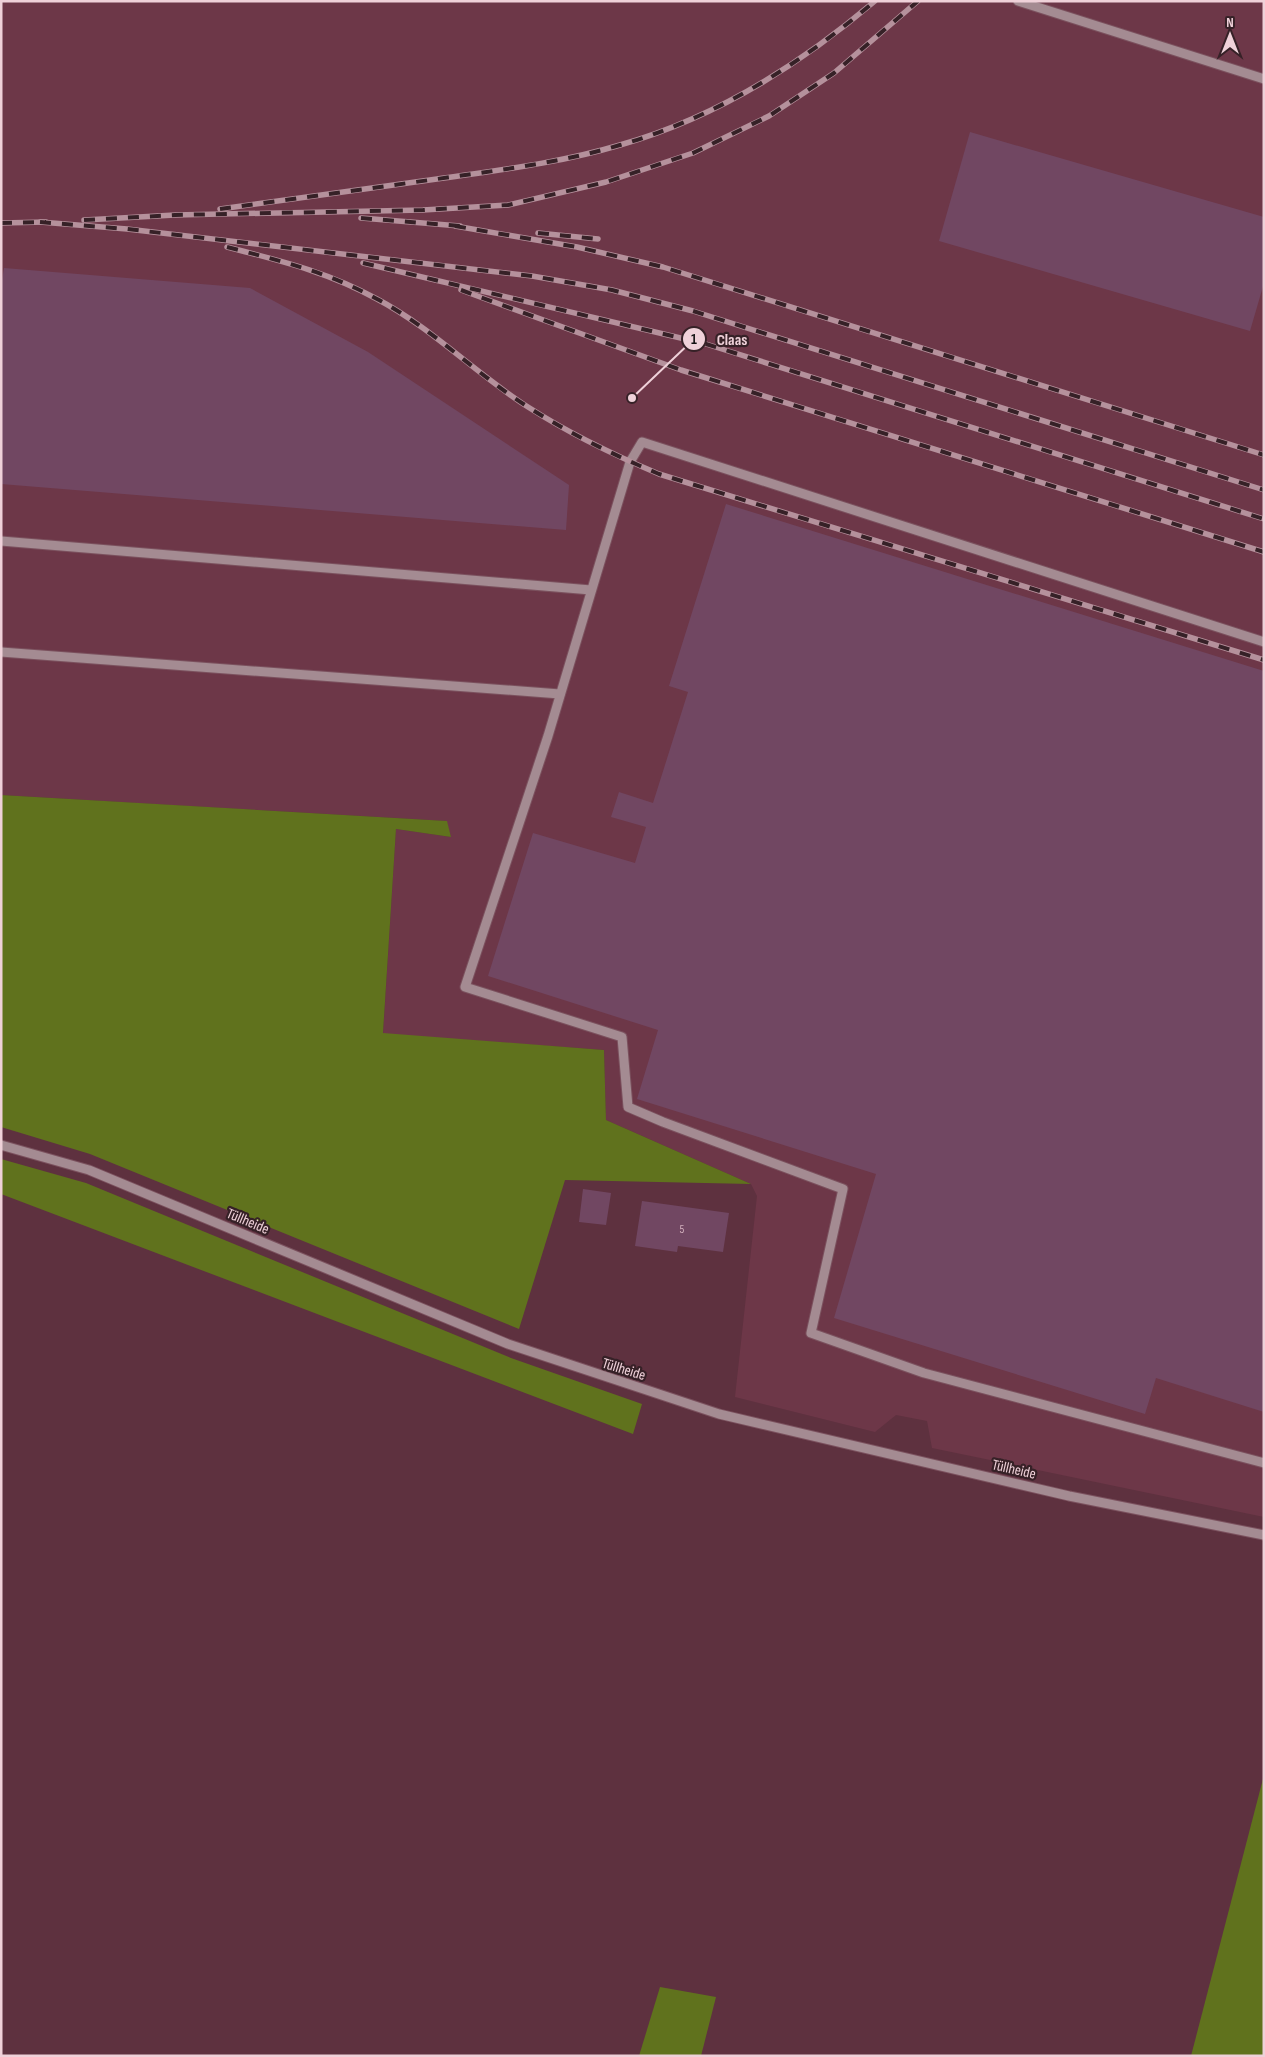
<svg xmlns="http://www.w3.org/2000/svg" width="1265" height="2057" font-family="'Sofia Sans Condensed',sans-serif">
  <rect width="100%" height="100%" fill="#5e313f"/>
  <!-- built -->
  <polygon fill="#6d3748" points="1,1 1264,1 1264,1517 932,1448 927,1421 896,1415 875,1432 735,1397 757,1196 751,1184 606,1120 604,1050 383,1034 396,829 451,837 446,821 1,795"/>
  <!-- forest -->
  <g fill="#60721d">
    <polygon points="1,795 447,821 451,837 396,829 383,1033 604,1050 606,1120 751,1184 565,1180 519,1329 90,1154 1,1127"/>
    <polygon points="1,1159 86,1183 511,1358 642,1404 633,1434 1,1194"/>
    <polygon points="1264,1775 1264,2056 1191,2056"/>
    <polygon points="660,1987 716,1997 701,2056 639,2056"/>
  </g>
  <!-- building -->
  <g fill="#714762">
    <polygon points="970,132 1264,217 1264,283 1250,331 939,241"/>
    <polygon points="4,268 250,288 368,352 569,485 566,530 1,484 1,286"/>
    <polygon points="726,504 1264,671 1264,1412 1156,1378 1145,1414 834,1318 876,1174 637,1099 658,1030 488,976 533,833 635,863 646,827 611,817 619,792 653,803 688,692 669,686"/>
    <polygon points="583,1189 611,1193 606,1225 579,1222"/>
    <polygon points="642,1201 729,1213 723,1252 678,1246 677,1252 635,1246"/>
  </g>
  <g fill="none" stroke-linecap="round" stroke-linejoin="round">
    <!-- minor casing -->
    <g stroke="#7b515e" stroke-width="11">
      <g id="minor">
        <polyline points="1018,1 1264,79"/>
        <polyline points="1,541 591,590"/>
        <polyline points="1264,642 642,442 630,462 548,736 465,987 622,1037 628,1107 663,1122 843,1189 811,1333 924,1373 1264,1463"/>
        <polyline points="1,652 560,694"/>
        <polyline points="1,1145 89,1170 508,1344 719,1414 1069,1496 1264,1535"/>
      </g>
    </g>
    <!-- minor -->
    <use href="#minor" stroke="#a48b92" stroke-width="9"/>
    <!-- rail casing -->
    <g stroke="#b5919c" stroke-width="5.5">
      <g id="rail">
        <path d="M220,209C292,199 365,189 437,179C499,170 560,163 620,145C715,118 801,64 875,1"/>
        <polyline points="361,218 460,226"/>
        <polyline points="84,220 175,215 423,210 508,205 606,182 693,153 769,116 834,73 918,1"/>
        <polyline points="40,222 127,229 532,276 612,290 693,311 1264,490"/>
        <polyline points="1,223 46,222"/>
        <polyline points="455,226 577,247 663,267 1264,455"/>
        <polyline points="538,233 598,239"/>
        <path d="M227,247C281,261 328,272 377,299C432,328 476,374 528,407C570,434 614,455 659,474L1264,660"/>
        <polyline points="363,263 706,344 1264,519"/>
        <polyline points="461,290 681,370 1264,552"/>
      </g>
    </g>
    <!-- rail -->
    <use href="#rail" stroke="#362127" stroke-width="4" stroke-dasharray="11" stroke-linecap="butt"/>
  </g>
  <g text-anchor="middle" stroke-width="4.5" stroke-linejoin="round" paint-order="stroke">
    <!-- number labels -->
    <g font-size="12" fill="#d0aebb">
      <text x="682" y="1233">5</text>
    </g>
    <!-- street labels -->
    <g font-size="15" fill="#efd1d9" stroke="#362127">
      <text transform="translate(248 1221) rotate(23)" y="5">Tüllheide</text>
      <text transform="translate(624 1369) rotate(17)" y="5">Tüllheide</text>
      <text transform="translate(1014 1469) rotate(13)" y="5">Tüllheide</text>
    </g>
  </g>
  <!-- callouts -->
  <path fill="none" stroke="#efd1d9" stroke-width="2" d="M632 398L694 339"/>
  <g fill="#efd1d9" stroke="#362127" stroke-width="2">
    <circle cx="632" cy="398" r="5"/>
    <circle cx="694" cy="339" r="12"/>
  </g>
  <g font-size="15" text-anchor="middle" font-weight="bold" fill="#111">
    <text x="694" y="344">1</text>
  </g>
  <g font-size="16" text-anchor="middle" font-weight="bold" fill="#efd1d9" stroke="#362127" stroke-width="4.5" stroke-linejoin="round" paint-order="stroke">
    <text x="732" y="345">Claas</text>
  </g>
  <!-- border -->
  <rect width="1265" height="2057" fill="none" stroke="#efd1d9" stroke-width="5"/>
  <!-- north arrow -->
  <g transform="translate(1230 35)" stroke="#362127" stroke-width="4" paint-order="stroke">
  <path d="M0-4L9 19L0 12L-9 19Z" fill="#efd1d9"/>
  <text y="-8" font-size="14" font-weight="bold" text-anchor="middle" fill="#efd1d9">N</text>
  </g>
</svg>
